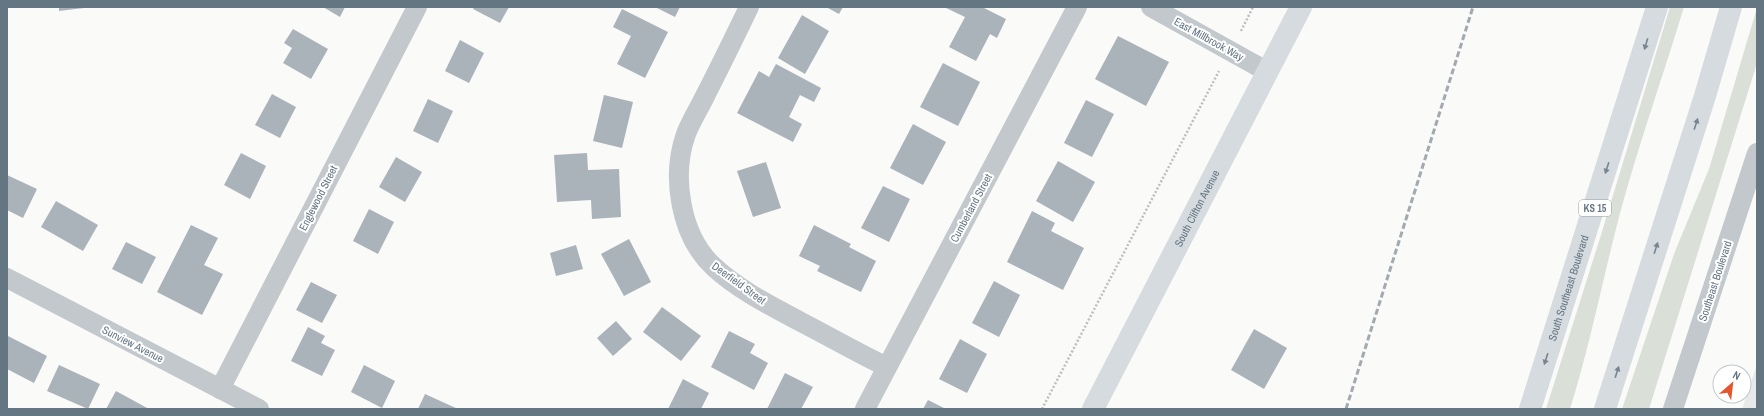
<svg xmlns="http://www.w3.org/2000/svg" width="1764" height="416" font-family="'Archivo Narrow',sans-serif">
  <rect width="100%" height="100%" fill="#fafaf8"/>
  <!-- built -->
  <polygon fill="#e8e9e9" points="1757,364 1757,409 1742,409"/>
  <!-- green -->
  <g fill="#dadfd7">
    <path d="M1670,7H1684C1663,76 1639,143 1620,213C1603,278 1590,345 1570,409H1546L1601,235Z"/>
    <polygon points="1757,8 1757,63 1649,409 1622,409 1674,254 1709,169"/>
  </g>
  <!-- building -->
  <g fill="#aab3b9">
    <polygon points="59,7 84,7 84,8 59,11"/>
    <polygon points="323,7 345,7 340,17"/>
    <polygon points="474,7 509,7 500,23 473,9"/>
    <polygon points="655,7 680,7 675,17"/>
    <polygon points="826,7 843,7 839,14"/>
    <polygon points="944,7 982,7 1006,19 997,38 990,34 976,61 949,47 965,17"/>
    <polygon points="622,9 668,32 645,78 617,64 631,36 613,27"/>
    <polygon points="802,15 829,31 805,74 778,58"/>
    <polygon points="293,29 328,49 311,79 283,63 292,48 284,43"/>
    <polygon points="1118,36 1169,62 1146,106 1095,79"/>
    <polygon points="460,40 484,53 469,83 445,71"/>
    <polygon points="943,63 980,82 958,126 920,107"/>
    <polygon points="776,64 821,88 814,102 800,95 789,117 802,124 793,142 737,113 759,71 769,77"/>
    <polygon points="272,94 296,107 280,138 255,125"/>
    <polygon points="604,95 633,102 622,148 593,141"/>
    <polygon points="428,99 453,111 438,143 413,131"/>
    <polygon points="1086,100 1114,114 1092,157 1064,143"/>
    <polygon points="913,124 946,142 923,185 890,168"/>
    <polygon points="241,153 266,166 250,199 224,185"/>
    <polygon points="587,153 588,170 619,169 621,217 592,219 591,200 557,202 554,155"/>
    <polygon points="396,157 422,172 405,202 379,187"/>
    <polygon points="1058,161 1095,182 1073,222 1036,201"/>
    <polygon points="766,162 781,208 753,217 737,171"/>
    <polygon points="7,175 37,189 23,218 7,210"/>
    <polygon points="883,186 910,199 889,242 861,228"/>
    <polygon points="56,201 98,225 83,251 41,227"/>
    <polygon points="369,209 394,222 378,254 353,241"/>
    <polygon points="1032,211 1055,223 1051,231 1084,248 1063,290 1007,262"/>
    <polygon points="191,225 218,238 204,265 223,274 202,315 157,292"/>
    <polygon points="814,225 851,244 849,247 876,261 861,292 817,271 820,266 799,256"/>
    <polygon points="629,239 651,282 624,296 601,254"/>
    <polygon points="126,242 156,257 142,284 112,269"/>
    <polygon points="576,245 583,269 556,276 550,253"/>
    <polygon points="994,281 1020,295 999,337 972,323"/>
    <polygon points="311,282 337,295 322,323 296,310"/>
    <polygon points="662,307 701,336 681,361 643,332"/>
    <polygon points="616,321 632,339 613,356 597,338"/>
    <polygon points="308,327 325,336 321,343 335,350 322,376 291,361"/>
    <polygon points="1254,329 1287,348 1264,389 1231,370"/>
    <polygon points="729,331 755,344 750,353 768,363 754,390 711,367"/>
    <polygon points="8,336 47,356 34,383 7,369"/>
    <polygon points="960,339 987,354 967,393 939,379"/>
    <polygon points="59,365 100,384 88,409 47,391"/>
    <polygon points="364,365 395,381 382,408 351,392"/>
    <polygon points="785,373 813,387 801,409 767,409"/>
    <polygon points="683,379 709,393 701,409 668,409"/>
    <polygon points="116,391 149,409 106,409"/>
    <polygon points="425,394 458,409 418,409"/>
    <polygon points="928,400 946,409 923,409"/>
  </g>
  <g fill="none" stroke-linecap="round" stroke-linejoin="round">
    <!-- path -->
    <g stroke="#bbbfc2" stroke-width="2.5" stroke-dasharray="2 2" stroke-linecap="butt">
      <polyline points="1241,31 1253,7"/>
      <polyline points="1042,409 1219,71"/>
    </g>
    <!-- street -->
    <g stroke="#c3c8cc" stroke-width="20">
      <path d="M749,7C735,36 721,65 706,94C700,107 691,121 686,134C671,176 680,236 714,267C739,290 771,306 801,322C830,337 858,353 887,367"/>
      <polyline points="1151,7 1268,72"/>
      <polyline points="7,278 259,409"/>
      <polyline points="220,389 417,7"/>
      <polyline points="865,409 1077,7"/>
      <polyline points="1673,409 1757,153"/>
    </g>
    <!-- secondary -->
    <path stroke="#d6dbdf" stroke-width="22" id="s1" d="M1093,409L1301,7"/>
    <!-- primary -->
    <g stroke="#d6dbdf" stroke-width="22">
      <path id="s2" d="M1530,409L1657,7"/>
      <polyline points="1605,409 1705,96 1731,7"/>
    </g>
    <!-- rail -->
    <polyline stroke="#a2aab0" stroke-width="3" stroke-dasharray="6 3" stroke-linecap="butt" points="1346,409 1473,7"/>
  </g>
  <!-- one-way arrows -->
  <defs><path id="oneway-solid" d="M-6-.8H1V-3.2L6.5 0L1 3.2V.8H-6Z"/></defs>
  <g fill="#768591">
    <use href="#oneway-solid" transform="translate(1646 44) rotate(107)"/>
    <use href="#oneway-solid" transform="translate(1696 124) rotate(-72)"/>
    <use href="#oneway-solid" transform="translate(1607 168) rotate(108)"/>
    <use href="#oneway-solid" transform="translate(1656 248) rotate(-72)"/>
    <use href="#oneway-solid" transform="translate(1546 359) rotate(108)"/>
    <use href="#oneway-solid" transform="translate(1617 372) rotate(-72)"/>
  </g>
  <g text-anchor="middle" stroke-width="4" stroke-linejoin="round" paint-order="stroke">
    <!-- shield labels -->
    <rect fill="#fff" stroke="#939fa8" stroke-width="1" x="1579" y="200" width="32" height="16" rx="3"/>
    <g font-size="10" font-weight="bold" fill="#657683">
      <text x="1595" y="212">KS 15</text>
    </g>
    <!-- street labels -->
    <g font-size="11" fill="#657683" stroke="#fff">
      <text transform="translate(1209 39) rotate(29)" y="4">East Millbrook Way</text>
      <text transform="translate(318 198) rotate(-63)" y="4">Englewood Street</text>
      <text transform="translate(971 208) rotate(-62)" y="4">Cumberland Street</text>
      <text dy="4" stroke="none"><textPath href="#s1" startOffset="226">South Clifton Avenue</textPath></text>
      <text transform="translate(1715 281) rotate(-72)" y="4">Southeast Boulevard</text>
      <text transform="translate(739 283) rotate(36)" y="4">Deerfield Street</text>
      <text dy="4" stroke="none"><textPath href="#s2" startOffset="127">South Southeast Boulevard</textPath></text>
      <text transform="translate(133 344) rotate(27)" y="4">Sunview Avenue</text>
    </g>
  </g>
  <!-- border -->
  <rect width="1764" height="416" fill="none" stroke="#657683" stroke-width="16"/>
  <!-- north arrow -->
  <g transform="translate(1732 384) rotate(28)"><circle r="19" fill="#ffffff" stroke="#c1c8cd"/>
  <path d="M0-3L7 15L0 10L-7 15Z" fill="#e4572e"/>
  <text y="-6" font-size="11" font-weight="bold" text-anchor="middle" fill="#657683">N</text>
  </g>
</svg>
